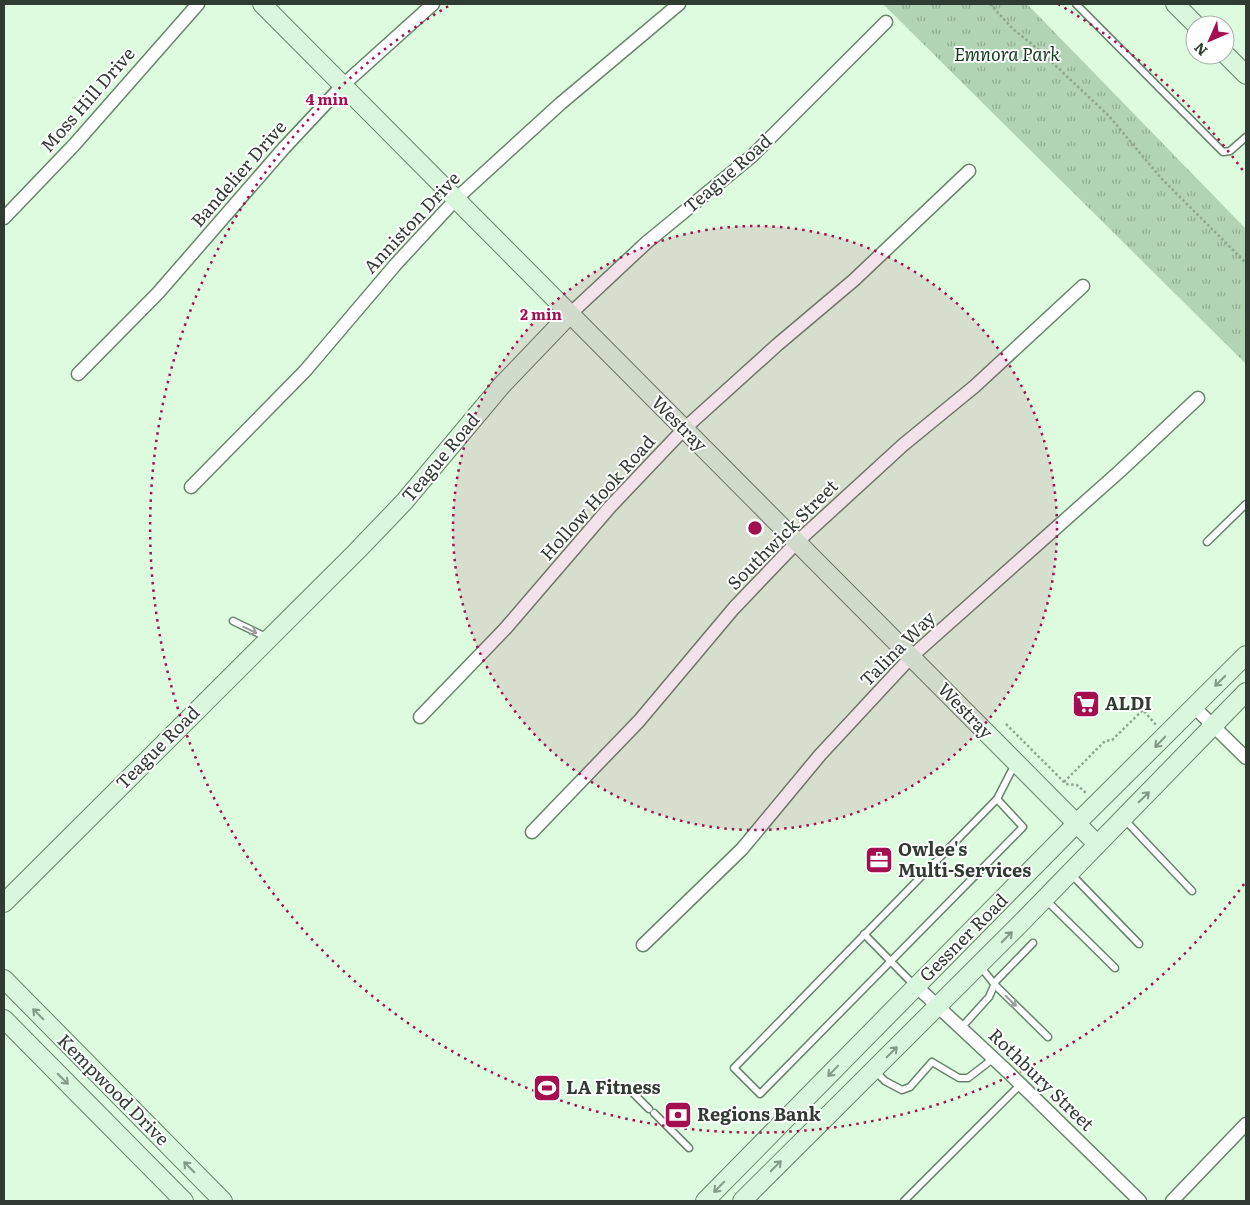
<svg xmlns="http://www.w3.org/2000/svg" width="1250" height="1205" font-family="Literata,serif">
  <defs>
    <pattern id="park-tufts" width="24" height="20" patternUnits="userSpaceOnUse" patternTransform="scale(1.25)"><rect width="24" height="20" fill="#b1d4b4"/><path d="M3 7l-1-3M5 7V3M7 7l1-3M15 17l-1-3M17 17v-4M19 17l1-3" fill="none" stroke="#90ad93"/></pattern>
  </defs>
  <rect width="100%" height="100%" fill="#ddfcdf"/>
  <!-- park -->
  <polygon fill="url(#park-tufts)" points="883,4 1027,4 1246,229 1246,364"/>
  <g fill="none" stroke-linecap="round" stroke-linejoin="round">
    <!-- lane casing -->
    <g stroke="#68846b" stroke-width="9">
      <g id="lane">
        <polyline points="1076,4 1223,152 1230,151 1246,137"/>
        <polyline points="1207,542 1246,504"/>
        <polyline points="233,621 268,638"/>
        <polygon points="997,799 1023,827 760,1094 734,1068"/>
        <polyline points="997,799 1015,764"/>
        <polyline points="1124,819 1192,891"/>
        <polyline points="1070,873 1139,944"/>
        <polyline points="1046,900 1115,968"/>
        <polyline points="864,934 914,985"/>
        <polyline points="980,966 995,985 1048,1037"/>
        <polyline points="961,1028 989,997 996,981 1033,943"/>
        <polyline points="874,1070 885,1081 902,1090 910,1087 932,1062 959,1078 968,1078 994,1058"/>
        <polyline points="634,1094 649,1109"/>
        <polyline points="654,1113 689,1148"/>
        <polyline points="904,1201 1021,1084"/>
      </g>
    </g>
    <!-- street casing -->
    <g stroke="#68846b" stroke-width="15">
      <g id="street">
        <polyline points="4,218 74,145 198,4"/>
        <polyline points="570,314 646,243 752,156 886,22"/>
        <polyline points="78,374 158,293 284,148 343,85 433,4"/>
        <polyline points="191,487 305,371 396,264 457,198 560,104 679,4"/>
        <polyline points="1194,707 1246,758"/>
        <polyline points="420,717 505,629 609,508 684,429 777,345 854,280 969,171"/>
        <polyline points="532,832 639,721 734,608 797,542 903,445 975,386 1083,286"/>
        <polyline points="643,945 742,849 820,755 912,656 1120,471 1198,398"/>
        <polyline points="916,986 1008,1072 1140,1201"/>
        <polyline points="1172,1201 1246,1124"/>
      </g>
    </g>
    <!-- secondary casing -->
    <g stroke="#68846b" stroke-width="20">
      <g id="secondary">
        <polyline points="262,4 1097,844"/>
        <polyline points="1175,4 1196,25"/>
        <polyline points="1225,54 1246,75"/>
        <polyline points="4,903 357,551 404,502 502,385 570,314"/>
        <polyline points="4,979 223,1201"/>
        <polyline points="4,1019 184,1201"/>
        <polyline points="705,1201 1077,823 1246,655"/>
        <polyline points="742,1201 1018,926 1246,692"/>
      </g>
    </g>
    <!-- path -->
    <g stroke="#90a692" stroke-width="2.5" stroke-dasharray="2.5 2.5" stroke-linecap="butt">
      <polyline points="990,4 1013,29 1039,50 1109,116 1161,178 1246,263"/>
      <polyline points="1006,724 1066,784 1077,785 1086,793"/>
      <polyline points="1064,782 1105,741 1112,740 1143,710 1156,725"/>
    </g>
    <!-- lane -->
    <use href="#lane" stroke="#fff" stroke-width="6"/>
    <!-- street -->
    <use href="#street" stroke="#fff" stroke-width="12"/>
    <!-- secondary -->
    <use href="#secondary" stroke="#d8f7dd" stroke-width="18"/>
  </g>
  <!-- one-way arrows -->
  <defs><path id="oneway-shaft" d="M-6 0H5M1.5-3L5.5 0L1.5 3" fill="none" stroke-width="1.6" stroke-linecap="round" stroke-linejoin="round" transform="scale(1.25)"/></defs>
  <g stroke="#989e98">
    <use href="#oneway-shaft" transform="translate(250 630) rotate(26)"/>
    <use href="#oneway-shaft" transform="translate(1011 1001) rotate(45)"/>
  </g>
  <g stroke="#849a88">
    <use href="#oneway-shaft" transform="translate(1220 681) rotate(135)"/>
    <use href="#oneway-shaft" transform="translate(1160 742) rotate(134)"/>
    <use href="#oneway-shaft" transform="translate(1144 797) rotate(-44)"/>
    <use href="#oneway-shaft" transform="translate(1007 937) rotate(-45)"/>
    <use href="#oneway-shaft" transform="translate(38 1014) rotate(-135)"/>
    <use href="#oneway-shaft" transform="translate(892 1052) rotate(-45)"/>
    <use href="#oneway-shaft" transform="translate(833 1071) rotate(134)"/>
    <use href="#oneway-shaft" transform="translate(63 1079) rotate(45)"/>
    <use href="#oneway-shaft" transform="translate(776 1166) rotate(-45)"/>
    <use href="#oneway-shaft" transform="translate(189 1167) rotate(-135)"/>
    <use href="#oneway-shaft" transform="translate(719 1187) rotate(134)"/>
  </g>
  <!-- distance rings -->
  <circle cx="755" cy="528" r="302" fill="#a30f4f" fill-opacity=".12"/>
  <g fill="none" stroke="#a30f4f" stroke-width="2.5" stroke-dasharray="2.5 5">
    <circle cx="755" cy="528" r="302"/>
    <path d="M1244 884A605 605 0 1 1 452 4M1058 4A605 605 0 0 1 1244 172"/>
  </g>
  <!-- icons -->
  <defs>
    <g id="supermarket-square" transform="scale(1.4375)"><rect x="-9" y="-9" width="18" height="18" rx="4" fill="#a30f4f" stroke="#fff"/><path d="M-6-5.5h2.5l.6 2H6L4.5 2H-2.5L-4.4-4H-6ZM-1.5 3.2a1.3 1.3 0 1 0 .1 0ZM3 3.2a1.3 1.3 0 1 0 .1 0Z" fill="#fff"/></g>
    <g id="office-square" transform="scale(1.4375)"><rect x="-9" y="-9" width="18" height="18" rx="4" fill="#a30f4f" stroke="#fff"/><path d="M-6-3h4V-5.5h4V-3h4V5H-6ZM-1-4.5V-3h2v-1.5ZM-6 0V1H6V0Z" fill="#fff"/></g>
    <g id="stadium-square" transform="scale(1.4375)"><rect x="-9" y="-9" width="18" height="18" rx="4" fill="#a30f4f" stroke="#fff"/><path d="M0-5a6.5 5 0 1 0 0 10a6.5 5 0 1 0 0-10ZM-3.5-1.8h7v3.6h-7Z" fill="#fff"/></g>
    <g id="bank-square" transform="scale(1.4375)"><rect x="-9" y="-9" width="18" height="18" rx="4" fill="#a30f4f" stroke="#fff"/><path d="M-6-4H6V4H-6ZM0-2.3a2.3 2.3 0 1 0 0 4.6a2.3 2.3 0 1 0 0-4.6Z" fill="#fff"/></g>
  </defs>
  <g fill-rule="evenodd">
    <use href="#supermarket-square" x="1086" y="704"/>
    <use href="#office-square" x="879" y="860"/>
    <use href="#stadium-square" x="547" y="1088"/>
    <use href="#bank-square" x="678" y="1115"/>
  </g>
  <g text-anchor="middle" stroke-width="4" stroke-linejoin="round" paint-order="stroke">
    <!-- park labels -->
    <g font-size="18" font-style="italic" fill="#133c1b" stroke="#fff">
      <text x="1007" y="61">Emnora Park</text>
    </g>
    <!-- street labels -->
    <g font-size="18" fill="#303c32" stroke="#fff">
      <text transform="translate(88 100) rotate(-49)" y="6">Moss Hill Drive</text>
      <text transform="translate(239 174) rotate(-49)" y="6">Bandelier Drive</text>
      <text transform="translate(728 174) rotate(-41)" y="6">Teague Road</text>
      <text transform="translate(412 223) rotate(-47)" y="6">Anniston Drive</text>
      <text transform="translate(679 424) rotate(45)" y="6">Westray</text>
      <text transform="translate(441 458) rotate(-50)" y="6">Teague Road</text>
      <text transform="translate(598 498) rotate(-48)" y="6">Hollow Hook Road</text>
      <text transform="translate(783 535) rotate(-45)" y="6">Southwick Street</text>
      <text transform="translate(898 649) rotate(-45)" y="6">Talina Way</text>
      <text transform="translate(965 711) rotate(46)" y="6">Westray</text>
      <text transform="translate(158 748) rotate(-45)" y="6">Teague Road</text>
      <text transform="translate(964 938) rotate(-45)" y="6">Gessner Road</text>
      <text transform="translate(1041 1080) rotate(44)" y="6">Rothbury Street</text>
      <text transform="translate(113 1090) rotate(45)" y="6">Kempwood Drive</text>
    </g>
    <!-- poi labels -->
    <g font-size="18" font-weight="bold" fill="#303c32" stroke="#fff" text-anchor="start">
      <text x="1105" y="710">ALDI</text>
      <text x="898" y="856">Owlee's<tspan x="898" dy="21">Multi-Services</tspan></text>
      <text x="566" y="1094">LA Fitness</text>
      <text x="697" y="1121">Regions Bank</text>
    </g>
  </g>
  <circle cx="755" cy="528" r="8" fill="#a30f4f" stroke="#fff" stroke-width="2.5"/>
  <g font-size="15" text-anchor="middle" font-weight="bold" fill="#a30f4f" stroke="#fff" stroke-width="4" stroke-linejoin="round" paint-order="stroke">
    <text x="327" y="105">4 min</text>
    <text x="541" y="320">2 min</text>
  </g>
  <!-- border -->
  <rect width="1250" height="1205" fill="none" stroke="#303c32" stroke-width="10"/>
  <!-- north arrow -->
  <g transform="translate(1210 40) rotate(225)"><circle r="24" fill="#ffffff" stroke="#acb1ad"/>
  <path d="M0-4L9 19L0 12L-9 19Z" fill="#a30f4f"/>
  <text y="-8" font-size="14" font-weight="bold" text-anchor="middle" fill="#303c32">N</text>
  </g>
</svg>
